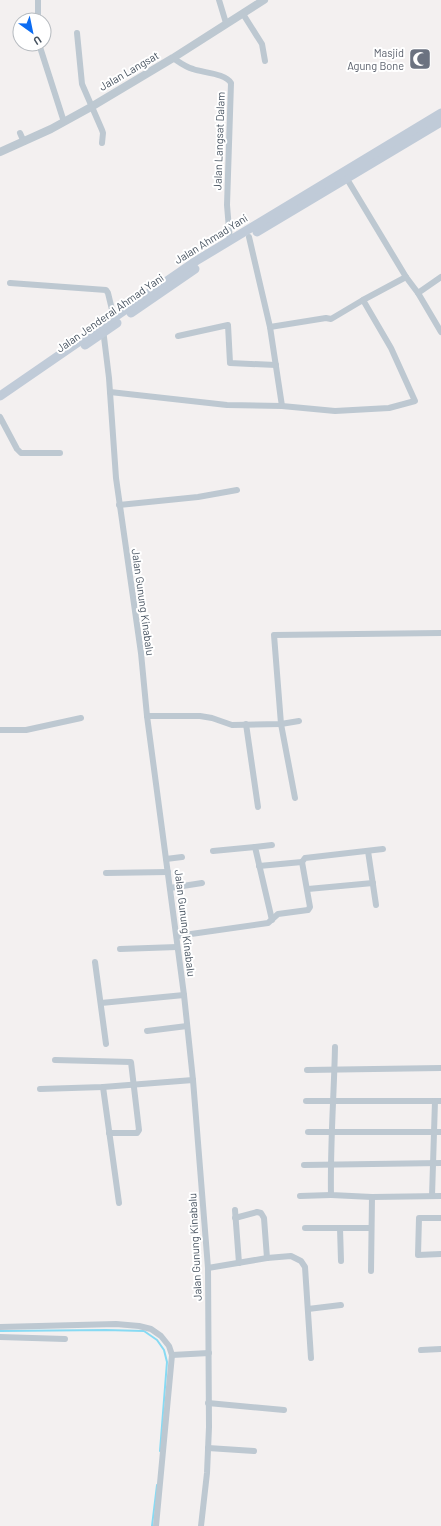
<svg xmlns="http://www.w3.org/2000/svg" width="441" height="1526" font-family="Barlow,sans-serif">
  <rect width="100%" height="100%" fill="#f3f0f0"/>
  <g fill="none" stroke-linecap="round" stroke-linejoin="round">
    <!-- stream -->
    <g stroke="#87daf3" stroke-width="2">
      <polyline points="0,1331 106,1330 144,1331 157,1340 164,1350 167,1362 160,1451"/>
      <polyline points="152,1526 157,1485"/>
    </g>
    <!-- minor -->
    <g stroke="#bdc8d1" stroke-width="6">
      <polyline points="219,0 226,23"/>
      <polyline points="243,14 262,44 265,61"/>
      <polyline points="38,20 38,0"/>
      <polyline points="77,33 82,84 102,130 103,133 102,143"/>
      <polyline points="39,44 64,122"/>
      <path d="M173,58C179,62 185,67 193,69C203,73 225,73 231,83L227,205L230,241"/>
      <polyline points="20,133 24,142"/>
      <polyline points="347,179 406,277 418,293 441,277"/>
      <polyline points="249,237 270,327 282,406"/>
      <polyline points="10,283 106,290 108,293 114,318"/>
      <polyline points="418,293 441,332"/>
      <polyline points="270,327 326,318 331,319 363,300"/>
      <polyline points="103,329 109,378 116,478 141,653 147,716 184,995 193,1080 208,1268 209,1427 207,1473 201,1526"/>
      <polyline points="178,336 228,325 230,363 276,365"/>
      <polyline points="110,392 227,405 282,406 335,411 389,408 415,401 391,348 363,300 406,277"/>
      <polyline points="0,417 17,449 21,453 60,453"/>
      <polyline points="119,505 198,497 237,490"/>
      <polyline points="147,716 200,716 212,718 232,725 281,724 299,721"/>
      <polyline points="246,724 258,807"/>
      <polyline points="0,730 26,730 81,718"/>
      <polyline points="295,798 281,724 274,635 441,633"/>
      <polyline points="213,851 255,847"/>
      <polyline points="368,851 376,905"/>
      <polyline points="166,859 182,857"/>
      <polyline points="259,866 302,862"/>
      <polyline points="106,873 168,872"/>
      <polyline points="170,888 202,883"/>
      <polyline points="308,889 373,883"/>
      <polyline points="272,920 255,847 272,845"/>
      <polyline points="177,936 268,923 278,914 308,910 310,907 302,862 305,858 383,849"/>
      <polyline points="120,949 177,947"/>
      <polyline points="95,962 106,1044"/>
      <polyline points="101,1003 184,995"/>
      <polyline points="147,1031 187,1026"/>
      <path d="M335,1047C334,1096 330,1145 331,1195L372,1197L441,1196"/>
      <polyline points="55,1060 131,1062 139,1130 137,1133 109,1133"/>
      <polyline points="307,1070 441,1068"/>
      <polyline points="103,1087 119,1203"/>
      <polyline points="40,1089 103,1087 193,1080"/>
      <polyline points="306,1101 441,1101"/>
      <polyline points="308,1132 441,1132"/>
      <polyline points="304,1165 441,1163"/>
      <polyline points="300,1196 331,1195"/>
      <polyline points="432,1196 435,1101"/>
      <polyline points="235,1210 239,1263"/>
      <polyline points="235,1218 257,1212 261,1213 264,1218 267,1258"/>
      <polyline points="441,1218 419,1218 418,1255 441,1254"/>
      <polyline points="305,1228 371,1228"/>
      <polyline points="340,1228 341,1261"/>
      <polyline points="208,1268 267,1258 291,1256 301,1261 305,1267 311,1358"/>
      <polyline points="371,1271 372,1197"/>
      <polyline points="308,1309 341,1305"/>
      <polyline points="0,1327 116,1324 139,1326 151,1329 161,1336 169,1346 172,1355 156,1526"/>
      <polyline points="0,1337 65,1339"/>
      <polyline points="421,1350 441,1349"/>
      <polyline points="172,1355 209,1353"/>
      <polyline points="208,1403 284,1410"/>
      <polyline points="208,1448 254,1451"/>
    </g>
    <!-- tertiary -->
    <polyline stroke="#bdc8d1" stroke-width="8" points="0,152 51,129 91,107 173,58 264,0"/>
    <!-- secondary -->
    <g stroke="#c0cbd8" stroke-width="9">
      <polyline points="257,232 441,122"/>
      <polyline points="131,313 195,269"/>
      <polyline points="85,345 117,323"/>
      <polyline points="0,396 196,261 441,113"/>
    </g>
  </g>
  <!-- icons -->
  <defs>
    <g id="mosque-square" transform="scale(1.15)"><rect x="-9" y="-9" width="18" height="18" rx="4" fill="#6b7280" stroke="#fff"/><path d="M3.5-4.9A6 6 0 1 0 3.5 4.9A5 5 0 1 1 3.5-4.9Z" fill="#fff"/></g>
  </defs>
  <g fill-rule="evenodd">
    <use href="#mosque-square" x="420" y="59"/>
  </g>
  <g text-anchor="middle" stroke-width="4" stroke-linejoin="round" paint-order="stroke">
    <!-- worship labels -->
    <g font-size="11" fill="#5b616d" stroke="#fff" text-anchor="end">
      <text x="404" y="57">Masjid<tspan x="404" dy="13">Agung Bone</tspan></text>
    </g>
    <!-- street labels -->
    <g font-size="11" fill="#475360" stroke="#fff">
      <text transform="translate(129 71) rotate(-30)" y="4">Jalan Langsat</text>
      <text transform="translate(219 141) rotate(-88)" y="4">Jalan Langsat Dalam</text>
      <text transform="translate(211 239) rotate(-32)" y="4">Jalan Ahmad Yani</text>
      <text transform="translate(110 313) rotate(-35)" y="4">Jalan Jenderal Ahmad Yani</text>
      <text transform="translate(143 602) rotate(82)" y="4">Jalan Gunung Kinabalu</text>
      <text transform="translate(185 923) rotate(83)" y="4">Jalan Gunung Kinabalu</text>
      <text transform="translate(195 1247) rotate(-93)" y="4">Jalan Gunung Kinabalu</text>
    </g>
  </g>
  <!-- north arrow -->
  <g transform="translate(32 32) rotate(147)"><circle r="19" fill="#ffffff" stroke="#b5babf"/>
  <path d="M0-3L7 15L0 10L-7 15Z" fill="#0c6cf2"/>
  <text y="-6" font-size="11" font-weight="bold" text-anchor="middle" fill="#475360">U</text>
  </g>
</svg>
